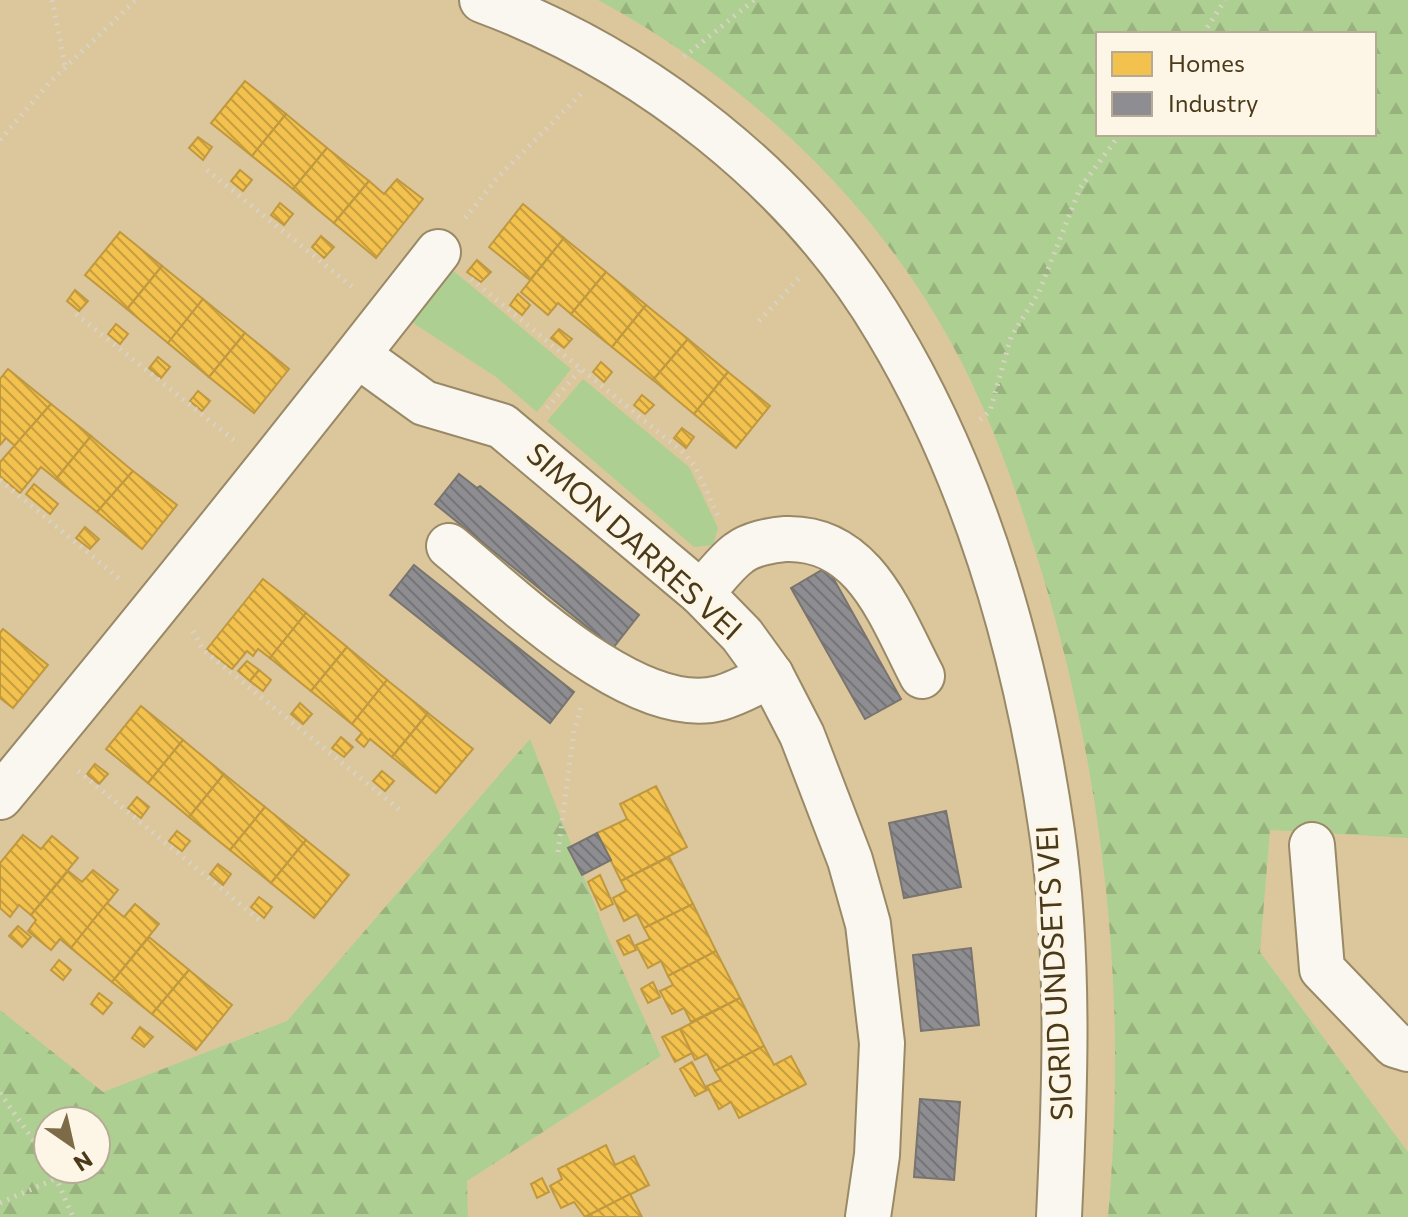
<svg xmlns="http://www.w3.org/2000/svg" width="1408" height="1217" font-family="Commissioner,sans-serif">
  <defs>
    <pattern id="forest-firs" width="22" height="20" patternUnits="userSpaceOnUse" patternTransform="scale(2)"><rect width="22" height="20" fill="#aecf92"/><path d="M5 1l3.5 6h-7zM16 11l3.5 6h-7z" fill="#97b27d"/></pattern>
    <pattern id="homes-back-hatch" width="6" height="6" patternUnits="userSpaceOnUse" patternTransform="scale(2)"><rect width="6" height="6" fill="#f2c14e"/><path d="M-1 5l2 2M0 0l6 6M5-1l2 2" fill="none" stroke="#c69e40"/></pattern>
    <pattern id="industry-back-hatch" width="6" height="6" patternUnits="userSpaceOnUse" patternTransform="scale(2)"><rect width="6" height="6" fill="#8d8d92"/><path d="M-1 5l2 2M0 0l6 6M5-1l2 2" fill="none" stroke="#757476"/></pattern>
  </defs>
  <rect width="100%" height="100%" fill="#dcc79d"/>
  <!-- green -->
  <g fill="#aecf92">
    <polygon points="444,263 571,369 537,412 496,377 407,319"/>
    <polygon points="583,379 689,467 718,528 713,545 694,547 547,421"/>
  </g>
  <!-- forest -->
  <g fill="url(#forest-firs)" fill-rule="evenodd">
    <path d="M598,0H1408V838L1270,830L1260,952L1408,1152V1217H1108C1129,989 1103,763 1033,544C1008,466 980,389 937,318C857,184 735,74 598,0ZM1098,34H1374V134H1098Z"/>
    <path d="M530,739L605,931L661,1056L467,1181L468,1217H0V1010L103,1092L287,1021ZM48,1121H96V1169H48Z"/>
  </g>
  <!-- homes -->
  <g fill="url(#homes-back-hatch)" stroke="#c0983e" stroke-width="2">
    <polygon points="245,81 286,114 252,156 211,123"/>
    <polygon points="286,114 327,148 293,189 252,156"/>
    <polygon points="198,137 212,147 203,160 189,148"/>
    <polygon points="327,148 369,181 334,223 293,189"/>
    <polygon points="240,170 252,180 243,191 231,181"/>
    <polygon points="397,179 423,199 376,258 334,223 369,181 384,194"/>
    <polygon points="280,203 293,214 284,225 271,215"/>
    <polygon points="523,204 564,238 530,280 489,247"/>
    <polygon points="120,232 162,266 127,309 85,275"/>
    <polygon points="321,236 334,247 324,258 312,247"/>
    <polygon points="564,238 606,272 571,314 558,303 548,315 521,292"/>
    <polygon points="477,260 491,272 481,282 467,272"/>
    <polygon points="162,266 203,299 168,343 127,309"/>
    <polygon points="606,272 646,305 612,347 571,314"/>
    <polygon points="75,290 88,301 79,311 67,301"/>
    <polygon points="518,294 530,305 522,315 510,305"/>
    <polygon points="203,299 245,333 209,377 168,343"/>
    <polygon points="646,305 688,339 653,380 612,347"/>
    <polygon points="116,324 128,334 120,344 108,334"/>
    <polygon points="559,329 572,339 564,348 551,338"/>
    <polygon points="245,333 289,369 254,413 209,377"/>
    <polygon points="688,339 728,372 694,414 653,380"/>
    <polygon points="158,357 170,367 161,378 149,368"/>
    <polygon points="601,362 612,372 604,382 593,372"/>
    <polygon points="8,369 51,404 15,446 6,438 0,445 0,379"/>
    <polygon points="728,372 770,406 736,448 694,414"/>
    <polygon points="198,391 210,401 202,411 190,401"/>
    <polygon points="642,395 654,405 645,414 634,405"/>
    <polygon points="51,404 91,436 56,479 41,467 20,493 0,476 0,462"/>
    <polygon points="682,428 694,437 686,448 674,438"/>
    <polygon points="91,436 133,471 97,512 56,479"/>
    <polygon points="133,471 177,505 142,549 97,512"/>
    <polygon points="34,484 58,504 50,514 26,494"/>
    <polygon points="85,527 99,539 90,549 76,538"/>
    <polygon points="263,579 306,613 270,658 258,649 253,656 247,651 232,669 207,649"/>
    <polygon points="306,613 347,647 311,691 270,658"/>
    <polygon points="3,629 48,665 13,708 0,698 0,633"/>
    <polygon points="347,647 387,680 352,724 311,691"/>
    <polygon points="247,661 259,670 250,681 238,671"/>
    <polygon points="259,670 271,680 263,691 250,681"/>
    <polygon points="387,680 428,713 392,757 370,739 364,747 356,740 362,733 352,724"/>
    <polygon points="300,703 312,714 303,724 291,714"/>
    <polygon points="141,706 183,740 148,783 106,749"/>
    <polygon points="428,713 473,749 436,793 392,757"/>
    <polygon points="341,737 353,747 344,757 332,748"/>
    <polygon points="183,740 224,774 189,817 148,783"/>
    <polygon points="95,764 108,774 99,784 87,774"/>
    <polygon points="382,771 394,781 385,791 373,781"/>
    <polygon points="224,774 265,807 230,850 189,817"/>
    <polygon points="656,786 687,847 621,881 597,833 627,819 620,804"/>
    <polygon points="137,797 149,807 141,818 128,808"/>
    <polygon points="265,807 306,840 271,883 230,850"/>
    <polygon points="177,831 190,841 182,851 169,841"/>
    <polygon points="23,835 41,849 52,836 78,858 31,915 19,905 10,917 0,908 0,863"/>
    <polygon points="306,840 349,875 314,918 271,883"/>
    <polygon points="669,857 693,904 644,928 637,914 624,921 613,898 626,891 621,881"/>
    <polygon points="218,864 231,874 223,885 210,874"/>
    <polygon points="93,870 118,890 71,948 60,939 51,950 28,931 36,920 31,915 68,871 82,882"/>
    <polygon points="600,875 613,904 601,910 588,882"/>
    <polygon points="259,897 272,907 264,918 251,907"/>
    <polygon points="107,903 124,917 135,904 159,924 112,982 71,948"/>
    <polygon points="693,904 716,951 668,976 661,961 648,968 636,945 650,939 644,928"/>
    <polygon points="18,926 31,937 22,947 9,936"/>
    <polygon points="629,935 636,950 624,955 617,941"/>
    <polygon points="149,937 189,970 152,1014 112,982"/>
    <polygon points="716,951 740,998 691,1022 684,1008 672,1014 660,991 673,985 668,976"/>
    <polygon points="59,960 71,970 63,980 51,970"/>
    <polygon points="189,970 232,1005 196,1050 152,1014"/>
    <polygon points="653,982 660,997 648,1003 641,989"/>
    <polygon points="99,993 112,1003 103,1014 91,1004"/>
    <polygon points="740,998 764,1046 715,1071 707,1054 695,1060 680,1029"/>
    <polygon points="140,1027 153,1037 144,1047 132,1038"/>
    <polygon points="680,1029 692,1053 675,1062 662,1037"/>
    <polygon points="764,1046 774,1065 791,1056 806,1084 739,1118 731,1102 719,1109 707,1086 721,1080 715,1071"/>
    <polygon points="692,1062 707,1090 695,1096 680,1069"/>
    <polygon points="606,1145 615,1165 634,1156 649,1185 585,1217 574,1202 561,1208 550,1186 562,1179 558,1169"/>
    <polygon points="542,1178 549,1192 537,1198 531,1184"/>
    <polygon points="630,1194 642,1217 585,1217"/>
  </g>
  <!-- industry -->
  <g fill="url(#industry-back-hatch)" stroke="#79746e" stroke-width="2">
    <polygon points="459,474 477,488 480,486 639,615 613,648 435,504"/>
    <polygon points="414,565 574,692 550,723 390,595"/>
    <polygon points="827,567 901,699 865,719 791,588"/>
    <polygon points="946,811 961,887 904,898 889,823"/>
    <polygon points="597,833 611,860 582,875 568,848"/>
    <polygon points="971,948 979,1025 921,1031 913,955"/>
    <polygon points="920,1099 960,1102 954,1180 914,1177"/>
  </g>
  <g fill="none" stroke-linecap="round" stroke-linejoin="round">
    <!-- minor casing -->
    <g stroke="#998966" stroke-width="48">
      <g id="minor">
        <path d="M482,0C644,60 799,181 887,330C977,480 1027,659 1052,832C1070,958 1065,1090 1059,1217"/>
        <polyline points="359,356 424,403 502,426 701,593 742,635 771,675 802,735 850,860 868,924 882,1043 877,1155 868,1217"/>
        <path d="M449,546C510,596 636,721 720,698C738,693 755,683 771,675"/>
        <path d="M701,593C713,581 725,563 739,553C751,544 771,540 785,539C865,536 891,617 922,676"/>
        <path d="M0,797C149,617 295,435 438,252"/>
        <polyline points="1312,845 1322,969 1395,1045 1408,1049"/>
      </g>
    </g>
    <!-- path -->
    <g stroke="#d9d2c4" stroke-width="5" stroke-dasharray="2 6" stroke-linecap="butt">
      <polyline points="52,0 65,66"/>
      <polyline points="1203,34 1225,0"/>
      <polyline points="684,57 754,0"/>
      <polyline points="0,140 50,82 136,0"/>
      <polyline points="207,170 356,290"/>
      <polyline points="465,218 499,176 581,94"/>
      <polyline points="471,279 685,454 696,468 718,516"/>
      <polyline points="76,314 234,440"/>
      <polyline points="759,321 799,278"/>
      <polyline points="547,408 581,369"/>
      <polyline points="980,420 990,411 1011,337 1039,292 1080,188 1120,134"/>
      <polyline points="0,480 122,581"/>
      <polyline points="193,631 203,650 400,810"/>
      <polyline points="78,771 263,923"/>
      <polyline points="558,852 574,731 582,703"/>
      <polyline points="0,1093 48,1161"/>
      <polyline points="52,1169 73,1217"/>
      <polyline points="0,1203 57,1178"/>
    </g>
    <!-- minor -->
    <use href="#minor" stroke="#faf7f0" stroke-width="44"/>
  </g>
  <g text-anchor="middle" stroke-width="8" stroke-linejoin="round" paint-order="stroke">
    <!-- street labels -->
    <g font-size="30" fill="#4a3a1a" stroke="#fdf6e7">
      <text transform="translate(634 542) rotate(42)" y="10">SIMON DARRES VEI</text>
      <text transform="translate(1055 973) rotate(-93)" y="10">SIGRID UNDSETS VEI</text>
    </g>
  </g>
  <!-- legend -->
  <rect x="1096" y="32" width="280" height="104" fill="#fdf6e7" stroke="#b5ab95" stroke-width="2"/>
  <rect x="1112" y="52" width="40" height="24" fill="#f2c14e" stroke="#b5ab95" stroke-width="2"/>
  <text x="1168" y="72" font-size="24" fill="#4a3a1a">Homes</text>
  <rect x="1112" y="92" width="40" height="24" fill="#8d8d92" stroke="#b5ab95" stroke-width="2"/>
  <text x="1168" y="112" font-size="24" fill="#4a3a1a">Industry</text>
  <!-- north arrow -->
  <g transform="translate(72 1145) rotate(146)"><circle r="38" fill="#fdf6e7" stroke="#b5ab95" stroke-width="2"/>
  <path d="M0-6L14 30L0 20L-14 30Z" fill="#7d6b48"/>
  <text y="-12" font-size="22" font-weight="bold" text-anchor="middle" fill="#4a3a1a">N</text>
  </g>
</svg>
